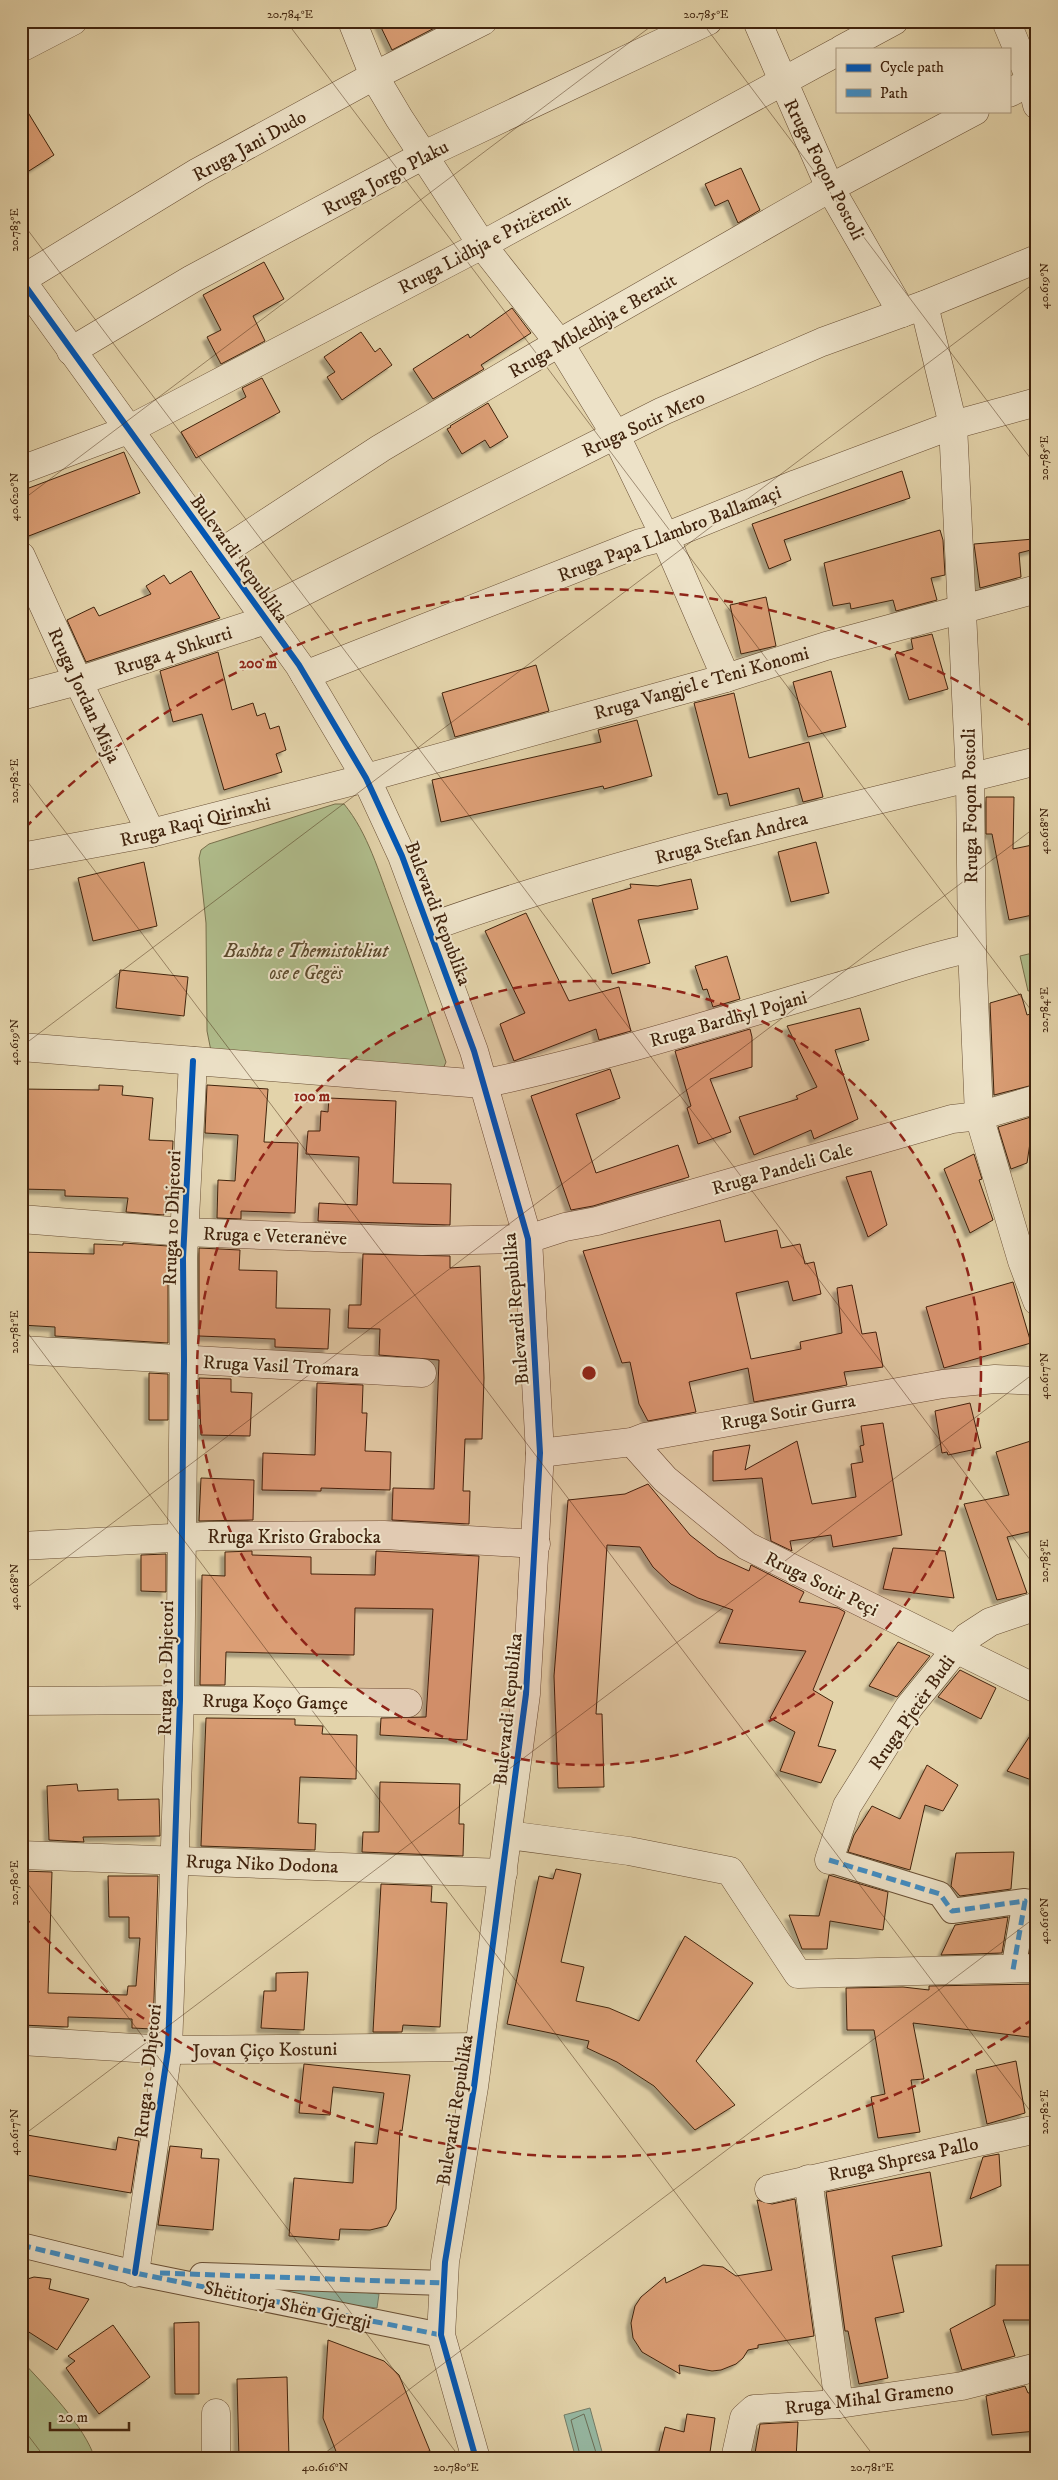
<svg xmlns="http://www.w3.org/2000/svg" width="1058" height="2480" font-family="'IM FELL DW Pica',serif">
  <defs>
    <filter id="shadow"><feDropShadow dx="-4.5" dy="4.5" stdDeviation="1" flood-color="#0004"/></filter>
  </defs>
  <rect width="100%" height="100%" fill="#e3d3aa"/>
  <filter id="stains"><feTurbulence type="fractalNoise" baseFrequency=".004" numOctaves="4"/><feColorMatrix values="0 0 0 0 .2 0 0 0 0 .09 0 0 0 0 .02 0 0 0 .5 -.17"/></filter>
  <radialGradient id="worn" r=".72"><stop offset=".6" stop-color="#630" stop-opacity="0"/><stop offset="1" stop-color="#630" stop-opacity=".3"/></radialGradient>
  <!-- green -->
  <g fill="#b0bd8c" stroke="#78704c">
    <path d="M335,804H344C368,833 379,873 392,907C411,959 428,1010 446,1062L443,1069L211,1051L207,1031L206,923L199,858L201,850L209,844Z"/>
    <polygon points="1037,952 1037,989 1028,991 1020,956"/>
    <path d="M21,2360C45,2386 85,2426 95,2459H21Z"/>
  </g>
  <!-- water -->
  <g fill="#96b9a4" stroke="#747d68">
    <polygon points="286,2283 379,2294 377,2308 284,2297"/>
    <polygon points="590,2408 604,2459 576,2459 564,2415"/>
  </g>
  <g fill="none" stroke-linecap="round" stroke-linejoin="round">
    <!-- shore -->
    <polyline stroke="#6b6e58" stroke-width="1" points="581,2459 571,2420 584,2414 598,2459"/>
  </g>
  <!-- building -->
  <g fill="#db9e75" stroke="#40230d" filter="url(#shadow)">
    <polygon points="378,21 448,21 392,50"/>
    <polygon points="21,101 54,155 21,176"/>
    <polygon points="741,168 760,210 738,223 728,200 715,206 705,184"/>
    <polygon points="264,262 284,299 253,316 265,341 221,364 207,337 221,330 203,295"/>
    <polygon points="512,308 531,333 481,365 484,369 433,399 413,369 468,334 470,338"/>
    <polygon points="361,332 375,352 380,348 392,365 342,400 327,377 335,372 324,357"/>
    <polygon points="262,378 280,412 196,458 181,432 246,397 242,388"/>
    <polygon points="488,403 508,437 490,448 485,440 462,454 447,429 451,427 450,426"/>
    <polygon points="124,452 140,493 21,539 21,491"/>
    <polygon points="902,471 910,498 784,540 791,560 769,569 752,524"/>
    <polygon points="940,530 943,540 945,575 931,578 937,600 896,611 893,600 851,609 850,603 833,606 824,563"/>
    <polygon points="1034,539 1035,549 1019,553 1021,577 980,588 974,544"/>
    <polygon points="191,571 220,618 86,662 67,620 94,607 99,616 151,594 146,586 164,575 170,584"/>
    <polygon points="766,597 776,646 741,654 730,605"/>
    <polygon points="932,634 948,689 909,700 895,654 913,649 911,639"/>
    <polygon points="218,652 232,710 253,703 257,716 265,713 270,729 279,726 286,750 276,754 282,772 224,790 202,714 173,722 160,671"/>
    <polygon points="536,665 549,711 455,737 442,693"/>
    <polygon points="831,671 846,727 808,737 793,682"/>
    <polygon points="734,693 749,758 809,742 823,797 803,802 799,788 730,806 727,793 718,795 694,703"/>
    <polygon points="637,720 652,776 604,789 603,786 441,822 432,780 601,742 598,730"/>
    <polygon points="986,797 1014,797 1013,849 1037,844 1037,914 1009,920 992,834 986,834"/>
    <polygon points="816,842 829,893 791,902 778,852"/>
    <polygon points="144,862 157,926 93,941 78,878"/>
    <polygon points="691,879 698,909 638,920 650,963 612,974 592,899 631,888 630,884 658,886"/>
    <polygon points="526,913 569,1001 619,987 631,1031 599,1040 596,1029 514,1061 500,1024 525,1013 485,931"/>
    <polygon points="727,956 740,999 713,1007 707,989 703,990 695,966"/>
    <polygon points="120,970 188,977 184,1016 116,1008"/>
    <polygon points="1021,994 1027,1015 1037,1012 1037,1084 994,1095 990,1003"/>
    <polygon points="860,1008 869,1040 835,1050 858,1119 814,1139 811,1130 754,1155 739,1117 798,1099 796,1096 817,1087 787,1026"/>
    <polygon points="750,1029 752,1037 752,1067 710,1079 731,1132 698,1144 687,1108 691,1106 675,1051"/>
    <polygon points="610,1069 620,1098 576,1114 596,1173 678,1145 689,1177 593,1206 571,1210 531,1096"/>
    <polygon points="99,1085 123,1086 122,1095 153,1098 149,1140 173,1141 170,1200 166,1199 164,1215 126,1212 128,1198 65,1196 65,1190 21,1189 21,1089 99,1090"/>
    <polygon points="207,1085 268,1089 264,1142 298,1143 295,1213 241,1211 241,1219 217,1218 218,1180 235,1181 238,1135 205,1133"/>
    <polygon points="329,1098 396,1101 393,1183 451,1184 450,1225 318,1221 319,1203 357,1205 359,1157 306,1154 308,1131 320,1131 321,1111 328,1112"/>
    <polygon points="1034,1116 1027,1163 1011,1169 998,1127"/>
    <polygon points="974,1154 982,1179 979,1180 993,1220 970,1233 944,1169"/>
    <polygon points="871,1171 887,1225 868,1237 846,1177"/>
    <polygon points="720,1220 725,1242 777,1230 781,1248 800,1244 805,1264 814,1262 821,1294 793,1301 788,1281 736,1293 751,1359 801,1349 800,1342 842,1333 837,1288 852,1285 862,1334 876,1332 883,1367 844,1372 847,1385 754,1402 748,1368 689,1382 696,1412 648,1421 639,1404 630,1362 622,1363 583,1251"/>
    <polygon points="123,1243 168,1246 168,1343 55,1336 55,1327 21,1325 21,1252 94,1254 94,1244 123,1245"/>
    <polygon points="199,1248 240,1250 239,1270 277,1271 276,1308 330,1309 328,1349 275,1347 275,1339 199,1336"/>
    <polygon points="363,1254 450,1256 450,1268 480,1266 484,1378 482,1439 465,1439 463,1491 470,1491 469,1524 392,1520 393,1488 434,1489 439,1360 379,1355 380,1329 348,1328 349,1305 361,1305"/>
    <polygon points="1013,1282 1031,1343 944,1368 926,1307"/>
    <polygon points="149,1373 168,1374 168,1420 149,1420"/>
    <polygon points="199,1378 231,1379 231,1392 252,1393 250,1436 201,1435"/>
    <polygon points="317,1383 363,1385 362,1413 367,1413 365,1451 391,1452 390,1490 321,1488 321,1491 262,1490 263,1453 315,1455"/>
    <polygon points="970,1403 981,1448 948,1455 947,1452 942,1453 935,1411"/>
    <polygon points="883,1423 902,1535 833,1547 831,1535 790,1541 792,1551 771,1541 762,1478 713,1481 713,1451 750,1445 745,1470 797,1441 812,1504 856,1497 851,1464 863,1462 860,1446 864,1445 861,1426"/>
    <polygon points="1037,1439 1037,1530 1007,1537 1027,1593 997,1600 964,1504 1009,1495 996,1452"/>
    <polygon points="201,1478 254,1480 253,1520 199,1521"/>
    <polygon points="648,1484 690,1535 718,1557 749,1571 751,1565 804,1592 799,1602 838,1608 845,1612 813,1690 833,1702 818,1746 836,1750 821,1783 780,1771 795,1732 770,1718 806,1651 719,1643 733,1610 698,1598 671,1584 653,1567 640,1547 607,1545 596,1714 602,1714 604,1787 558,1788 554,1676 568,1500 625,1494"/>
    <polygon points="893,1548 945,1551 954,1598 883,1589"/>
    <polygon points="252,1551 252,1555 311,1557 311,1574 375,1575 376,1551 479,1556 467,1740 380,1735 381,1718 426,1717 433,1609 355,1608 354,1655 226,1652 225,1685 200,1685 202,1575 225,1576 225,1552"/>
    <polygon points="166,1554 166,1592 141,1591 141,1555"/>
    <polygon points="898,1642 930,1656 897,1697 869,1686"/>
    <polygon points="960,1670 996,1688 981,1719 938,1697"/>
    <polygon points="206,1718 295,1719 295,1725 323,1726 322,1734 357,1735 356,1779 300,1777 298,1823 316,1824 315,1850 201,1846"/>
    <polygon points="1037,1725 1037,1782 1007,1771"/>
    <polygon points="927,1765 958,1785 943,1811 925,1805 910,1870 848,1852 854,1835 872,1806 900,1819"/>
    <polygon points="380,1782 460,1784 459,1824 464,1824 463,1856 362,1852 363,1832 379,1832"/>
    <polygon points="77,1784 78,1791 118,1789 118,1800 159,1799 160,1836 83,1837 84,1842 49,1840 47,1786"/>
    <polygon points="1014,1852 1011,1889 960,1896 951,1886 956,1853"/>
    <polygon points="556,1869 581,1874 561,1962 584,1967 576,2001 609,2008 639,2021 685,1936 753,1983 696,2061 735,2105 695,2130 654,2086 617,2062 587,2048 589,2041 507,2024 539,1876 553,1879"/>
    <polygon points="21,1871 52,1872 48,1993 127,1995 128,1986 136,1986 140,1938 129,1938 129,1917 109,1917 108,1876 158,1876 153,2029 132,2028 132,2019 68,2017 68,2027 21,2025"/>
    <polygon points="829,1875 888,1892 883,1930 830,1921 827,1949 802,1949 789,1915 819,1916"/>
    <polygon points="381,1884 432,1886 431,1902 447,1903 440,2027 403,2025 402,2032 373,2032"/>
    <polygon points="1008,1917 1002,1953 941,1955 955,1925"/>
    <polygon points="308,1972 304,2030 261,2028 264,1991 276,1991 276,1973"/>
    <polygon points="1037,1984 1037,2038 913,2023 924,2079 911,2080 920,2132 878,2138 871,2097 885,2094 874,2030 847,2030 846,1988 903,1987 929,1990 929,1986"/>
    <polygon points="1016,2061 1025,2113 987,2124 976,2070"/>
    <polygon points="304,2064 410,2075 402,2131 400,2130 396,2209 387,2226 370,2230 340,2229 339,2240 289,2236 294,2178 353,2183 355,2142 377,2144 384,2093 333,2087 330,2115 299,2113"/>
    <polygon points="21,2134 116,2150 118,2137 139,2141 131,2193 21,2174"/>
    <polygon points="170,2146 202,2149 201,2158 219,2159 213,2230 158,2225"/>
    <polygon points="999,2154 1001,2186 970,2199 983,2157"/>
    <polygon points="930,2172 942,2246 892,2256 904,2312 875,2318 888,2378 859,2384 848,2331 845,2331 826,2192"/>
    <polygon points="795,2199 814,2336 758,2345 758,2348 748,2350 743,2358 736,2364 721,2370 712,2371 679,2365 680,2374 642,2352 633,2338 631,2323 635,2306 641,2297 665,2277 666,2283 703,2265 723,2267 736,2276 772,2270 757,2200 772,2204"/>
    <polygon points="996,2265 1037,2265 1037,2320 1003,2320 1015,2356 962,2370 950,2329 995,2305"/>
    <polygon points="34,2277 51,2279 49,2289 89,2299 57,2350 21,2327 21,2281"/>
    <polygon points="199,2322 199,2394 175,2394 174,2323"/>
    <polygon points="113,2325 150,2377 99,2414 66,2368 75,2361 68,2356"/>
    <polygon points="328,2340 384,2361 399,2375 430,2451 387,2459 339,2459 323,2418"/>
    <polygon points="287,2377 289,2459 239,2459 237,2379"/>
    <polygon points="1025,2386 1028,2393 1037,2392 1037,2431 992,2435 986,2396"/>
    <polygon points="687,2414 715,2418 709,2459 657,2459 665,2427 684,2432"/>
    <polygon points="798,2422 796,2459 754,2459 760,2424"/>
  </g>
  <g fill="none" stroke-linecap="round" stroke-linejoin="round">
    <!-- pedestrian casing -->
    <g stroke="#694f34" stroke-width="26">
      <g id="pedestrian">
        <polyline points="829,1860 940,1894 952,1911 1025,1901 1013,1970"/>
        <polyline points="21,2245 135,2273 441,2335"/>
        <polyline points="202,2275 444,2283"/>
      </g>
    </g>
    <!-- minor casing -->
    <g stroke="#694f34" stroke-width="29">
      <g id="minor">
        <polyline points="352,21 374,76 399,118 482,245 560,344 615,434 665,537 726,678"/>
        <polyline points="757,21 830,188 902,313"/>
        <polyline points="1006,21 1031,81 1037,105"/>
        <polyline points="21,48 73,21"/>
        <polyline points="842,49 894,21"/>
        <polyline points="1009,93 1037,78"/>
        <polyline points="21,280 198,172 374,76 483,21"/>
        <polyline points="924,305 953,425 970,778 972,948 979,1116 1022,1261 1037,1301"/>
        <polyline points="71,351 192,279 424,155 708,21"/>
        <polyline points="21,470 128,430 482,245 837,52"/>
        <polyline points="219,554 381,448 540,354 830,188 975,111"/>
        <polyline points="21,556 78,681 151,833"/>
        <polyline points="261,613 663,411 822,342 924,305 1037,259"/>
        <polyline points="305,675 640,543 665,537 796,484 953,425 1037,402"/>
        <polyline points="21,696 78,681 266,620"/>
        <polyline points="21,857 151,833 366,778 726,678 826,646 1037,589"/>
        <path d="M430,927C628,856 833,812 1037,761"/>
        <path d="M21,1047L482,1084C602,1059 720,1021 837,987C882,974 926,957 972,948"/>
        <polyline points="21,1219 184,1232 422,1241 528,1239 565,1227 597,1221 952,1119 979,1116 1037,1099"/>
        <polyline points="21,1350 422,1373"/>
        <polyline points="632,1442 665,1479 747,1546 1037,1689"/>
        <polyline points="540,1453 632,1442 645,1437 943,1384 995,1379 1037,1381"/>
        <polyline points="21,1546 209,1536 384,1535 536,1544"/>
        <polyline points="21,1701 180,1700 408,1703"/>
        <polyline points="508,1835 629,1851 730,1871 798,1974 1037,1968"/>
        <polyline points="21,1855 503,1873"/>
        <polyline points="829,1860 847,1806 909,1707 957,1648 967,1637 990,1622 1037,1606"/>
        <polyline points="21,2041 168,2050 479,2047"/>
        <polyline points="808,2179 839,2404"/>
        <polyline points="769,2189 1037,2129"/>
        <polyline points="135,2273 168,2050 180,1700 184,1360 183,1258 193,1061"/>
        <polyline points="216,2413 216,2459"/>
        <polyline points="735,2459 744,2418 754,2409 839,2404 962,2386 1037,2367"/>
      </g>
    </g>
    <!-- tertiary casing -->
    <g stroke="#694f34" stroke-width="29">
      <polyline id="tertiary" points="21,280 299,665 366,778 402,856 474,1051 528,1239 540,1453 526,1694 474,2087 445,2262 441,2335 476,2459"/>
    </g>
    <!-- pedestrian -->
    <use href="#pedestrian" stroke="#ede2c8" stroke-width="24"/>
    <!-- minor -->
    <use href="#minor" stroke="#ede2c8" stroke-width="28"/>
    <!-- tertiary -->
    <use href="#tertiary" stroke="#ede2c8" stroke-width="28"/>
    <!-- quiet -->
    <g stroke="#3f8ec7" stroke-width="5" stroke-dasharray="10 5" stroke-linecap="butt">
      <polyline points="829,1860 940,1894 952,1911 1025,1901 1013,1970"/>
      <polyline points="21,2245 135,2273 441,2335"/>
      <polyline points="160,2273 444,2283"/>
    </g>
    <!-- cycleway casing -->
    <g stroke="#ede2c8" stroke-width="9">
      <g id="cycleway">
        <polyline points="21,280 299,665 366,778 402,856 474,1051 528,1239 540,1453 526,1694 474,2087 445,2262 441,2335 476,2459"/>
        <polyline points="135,2273 168,2050 180,1700 184,1360 183,1258 193,1061"/>
      </g>
    </g>
    <!-- cycleway -->
    <use href="#cycleway" stroke="#0057b8" stroke-width="6"/>
  </g>
  <!-- ticks -->
  <path fill="none" stroke="#40230d" stroke-width="1" stroke-opacity="0.45" d="M286,21L1037,1018M701,21L1037,467M21,221L1037,1569M21,501L658,21M21,773L1037,2120M21,1047L1037,281M21,1324L876,2459M21,1592L1037,826M21,1875L461,2459M21,2137L1037,1371M21,2426L46,2459M317,2459L1037,1916"/>
  <!-- distance rings -->
  <circle cx="589" cy="1373" r="392" fill="#8f2418" fill-opacity=".12"/>
  <g fill="none" stroke="#8f2418" stroke-width="2.5" stroke-dasharray="9 6">
    <circle cx="589" cy="1373" r="392"/>
    <path d="M1033 2019A784 784 0 0 1 25 1918M25 828A784 784 0 0 1 1033 727"/>
  </g>
  <g text-anchor="middle" stroke-width="4" stroke-linejoin="round" paint-order="stroke">
    <!-- street labels -->
    <g font-size="19" fill="#40230d" stroke="#ede2c8">
      <text transform="translate(249 145) rotate(-29)" y="7">Rruga Jani Dudo</text>
      <text transform="translate(825 169) rotate(63)" y="7">Rruga Foqon Postoli</text>
      <text transform="translate(385 177) rotate(-28)" y="7">Rruga Jorgo Plaku</text>
      <text transform="translate(484 243) rotate(-28)" y="7">Rruga Lidhja e Prizërenit</text>
      <text transform="translate(592 325) rotate(-30)" y="7">Rruga Mbledhja e Beratit</text>
      <text transform="translate(643 423) rotate(-25)" y="7">Rruga Sotir Mero</text>
      <text transform="translate(669 533) rotate(-21)" y="7">Rruga Papa Llambro Ballamaçi</text>
      <text transform="translate(240 558) rotate(54)" y="7">Bulevardi Republika</text>
      <text transform="translate(173 650) rotate(-18)" y="7">Rruga 4 Shkurti</text>
      <text transform="translate(701 682) rotate(-16)" y="7">Rruga Vangjel e Teni Konomi</text>
      <text transform="translate(85 695) rotate(65)" y="7">Rruga Jordan Misja</text>
      <text transform="translate(969 806) rotate(-91)" y="7">Rruga Foqon Postoli</text>
      <text transform="translate(195 821) rotate(-14)" y="7">Rruga Raqi Qirinxhi</text>
      <text transform="translate(731 837) rotate(-15)" y="7">Rruga Stefan Andrea</text>
      <text transform="translate(439 913) rotate(69)" y="7">Bulevardi Republika</text>
      <text transform="translate(728 1018) rotate(-16)" y="7">Rruga Bardhyl Pojani</text>
      <text transform="translate(782 1168) rotate(-16)" y="7">Rruga Pandeli Cale</text>
      <text transform="translate(171 1218) rotate(-88)" y="7">Rruga 10 Dhjetori</text>
      <text transform="translate(275 1235) rotate(2)" y="7">Rruga e Veteranëve</text>
      <text transform="translate(515 1309) rotate(-95)" y="7">Bulevardi Republika</text>
      <text transform="translate(281 1365) rotate(3)" y="7">Rruga Vasil Tromara</text>
      <text transform="translate(788 1411) rotate(-10)" y="7">Rruga Sotir Gurra</text>
      <text x="294" y="1543">Rruga Kristo Grabocka</text>
      <text transform="translate(822 1583) rotate(26)" y="7">Rruga Sotir Peçi</text>
      <text transform="translate(165 1668) rotate(-89)" y="7">Rruga 10 Dhjetori</text>
      <text transform="translate(275 1701) rotate(1)" y="7">Rruga Koço Gamçe</text>
      <text transform="translate(507 1709) rotate(-84)" y="7">Bulevardi Republika</text>
      <text transform="translate(911 1712) rotate(-55)" y="7">Rruga Pjetër Budi</text>
      <text transform="translate(262 1863) rotate(2)" y="7">Rruga Niko Dodona</text>
      <text transform="translate(265 2049) rotate(-1)" y="7">Jovan Çiço Kostuni</text>
      <text transform="translate(147 2071) rotate(-84)" y="7">Rruga 10 Dhjetori</text>
      <text transform="translate(454 2110) rotate(-81)" y="7">Bulevardi Republika</text>
      <text transform="translate(903 2158) rotate(-12)" y="7">Rruga Shpresa Pallo</text>
      <text transform="translate(288 2304) rotate(12)" y="7">Shëtitorja Shën Gjergji</text>
      <text transform="translate(869 2397) rotate(-7)" y="7">Rruga Mihal Grameno</text>
    </g>
    <!-- park labels -->
    <g font-size="19" font-style="italic" fill="#5c4a2d" stroke="#ede2c8">
      <text x="306" y="957">Bashta e Themistokliut<tspan x="306" dy="22">ose e Gegës</tspan></text>
    </g>
  </g>
  <circle cx="589" cy="1373" r="8" fill="#8f2418" stroke="#ede2c8" stroke-width="2.5"/>
  <g font-size="15" text-anchor="middle" font-weight="bold" fill="#8f2418" stroke="#ede2c8" stroke-width="4" stroke-linejoin="round" paint-order="stroke">
    <text x="258" y="668">200 m</text>
    <text x="312" y="1101">100 m</text>
  </g>
  <!-- margin -->
  <rect width="1058" height="2480" fill="none" stroke="#e3d3aa" stroke-width="55"/>
  <!-- legend -->
  <rect x="836" y="48" width="175" height="65" fill="#ede2c8" stroke="#a8967d"/>
  <rect x="846" y="64" width="25" height="8" fill="#0057b8" stroke="#a8967d"/>
  <text x="880" y="72" font-size="15" fill="#40230d">Cycle path</text>
  <rect x="846" y="89" width="25" height="8" fill="#3f8ec7" stroke="#a8967d"/>
  <text x="880" y="98" font-size="15" fill="#40230d">Path</text>
  <!-- scale -->
  <path d="M50 2422v8h79v-8" fill="none" stroke="#40230d" stroke-width="2.5"/>
  <text x="58" y="2422" font-size="15" fill="#40230d" stroke="#ede2c8" stroke-width="4" paint-order="stroke">20 m</text>
  <rect x="28" y="28" width="1002" height="2424" fill="none" stroke="#40230d" stroke-width="2"/>
  <g font-size="12" text-anchor="middle" fill="#40230d">
    <text x="290" y="18">20.784°E</text>
    <text x="706" y="18">20.785°E</text>
    <text transform="translate(14 230) rotate(-90)" y="4">20.783°E</text>
    <text transform="translate(1044 286) rotate(-90)" y="4">40.619°N</text>
    <text transform="translate(1044 458) rotate(-90)" y="4">20.785°E</text>
    <text transform="translate(14 497) rotate(-90)" y="4">40.620°N</text>
    <text transform="translate(14 781) rotate(-90)" y="4">20.782°E</text>
    <text transform="translate(1044 831) rotate(-90)" y="4">40.618°N</text>
    <text transform="translate(1044 1010) rotate(-90)" y="4">20.784°E</text>
    <text transform="translate(14 1042) rotate(-90)" y="4">40.619°N</text>
    <text transform="translate(14 1332) rotate(-90)" y="4">20.781°E</text>
    <text transform="translate(1044 1376) rotate(-90)" y="4">40.617°N</text>
    <text transform="translate(1044 1561) rotate(-90)" y="4">20.783°E</text>
    <text transform="translate(14 1587) rotate(-90)" y="4">40.618°N</text>
    <text transform="translate(14 1883) rotate(-90)" y="4">20.780°E</text>
    <text transform="translate(1044 1921) rotate(-90)" y="4">40.616°N</text>
    <text transform="translate(1044 2112) rotate(-90)" y="4">20.782°E</text>
    <text transform="translate(14 2132) rotate(-90)" y="4">40.617°N</text>
    <text x="325" y="2471">40.616°N</text>
    <text x="456" y="2471">20.780°E</text>
    <text x="872" y="2471">20.781°E</text>
  </g>
  <rect width="100%" height="100%" filter="url(#stains)"/>
  <rect width="100%" height="100%" fill="url(#worn)"/>
</svg>
